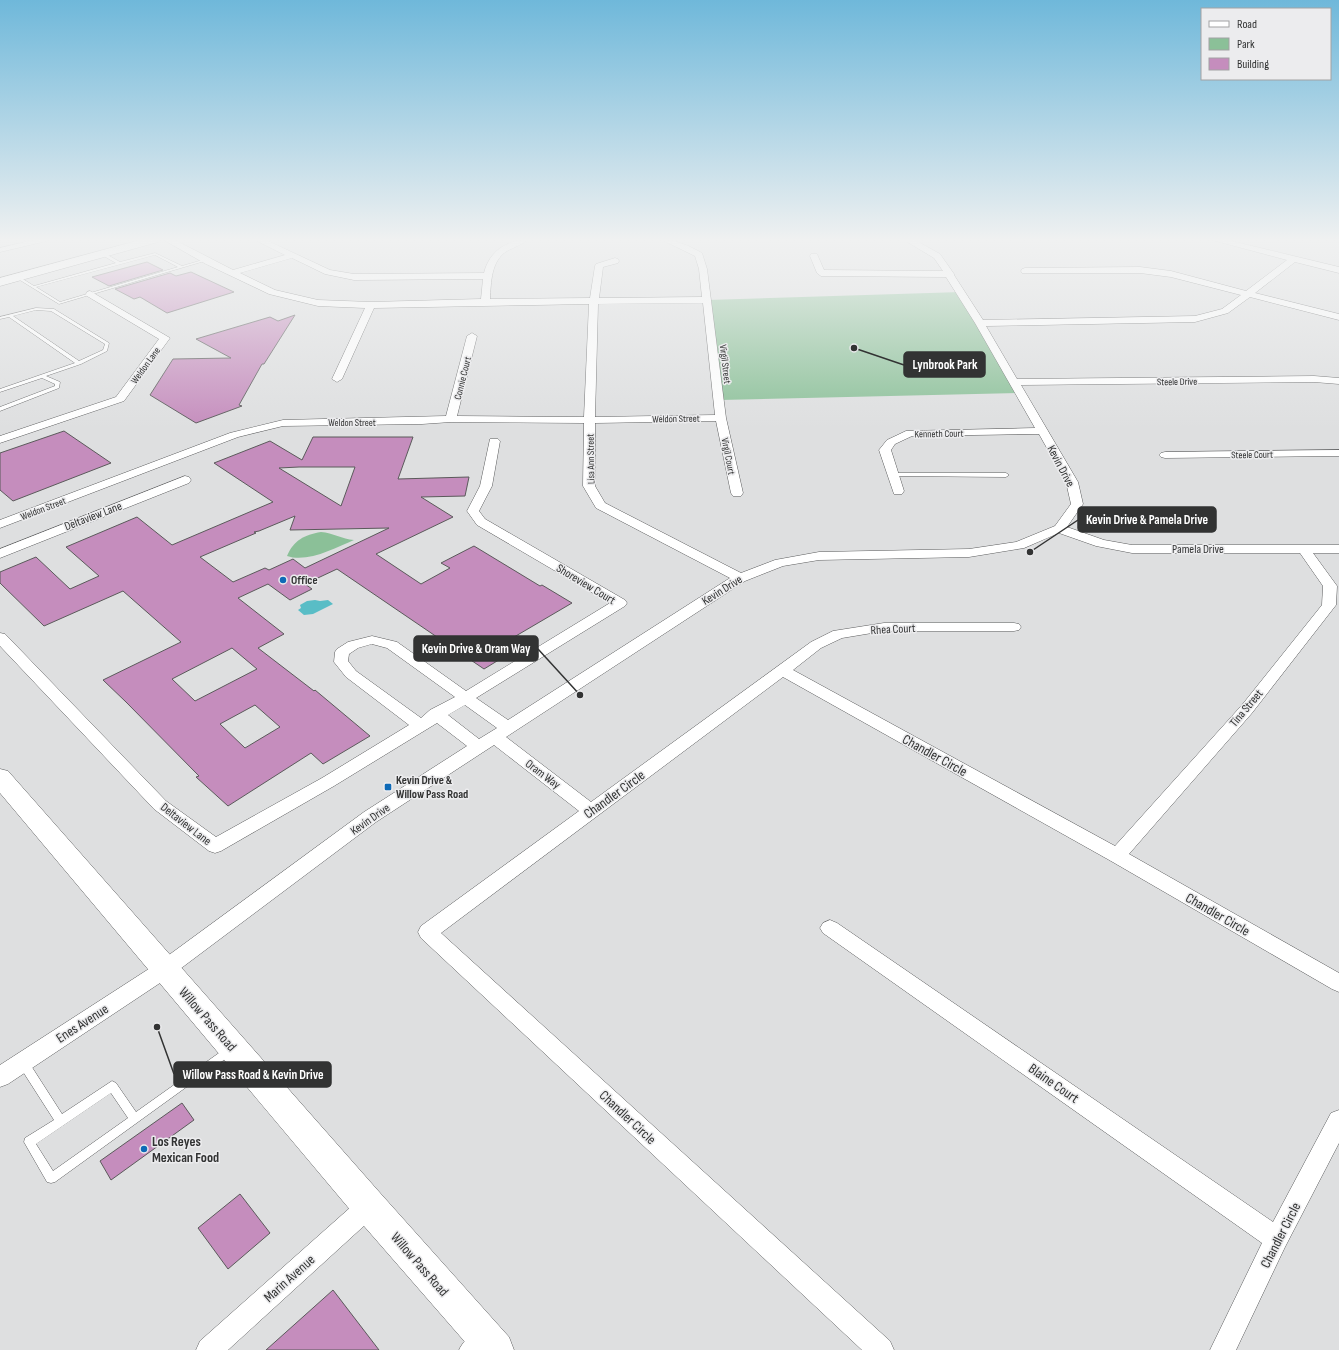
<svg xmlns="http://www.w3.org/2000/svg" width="1339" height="1350" font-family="'Sofia Sans Condensed',sans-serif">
  <rect width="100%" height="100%" fill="#dedfe0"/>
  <!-- green -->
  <g fill="#8bc098">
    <polygon points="961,292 1020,393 720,400 707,300"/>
    <path d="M321,532C333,533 342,539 354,540C335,548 308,563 287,556C294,540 304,535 321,532Z"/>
  </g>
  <!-- water -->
  <polygon fill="#59bdc6" points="315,600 320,601 328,600 333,604 313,614 304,615 298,610 301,608 300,605 307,601"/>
  <!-- building -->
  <g fill="#c58dbd" stroke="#5b5a5b" fill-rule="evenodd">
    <polygon points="147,262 163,270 109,286 92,277"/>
    <polygon points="191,272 234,292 167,313 140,297 134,299 115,289 170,273 176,276"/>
    <polygon points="295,315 264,364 262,364 239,405 242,406 196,423 150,395 173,359 231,358 196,339 270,317 278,321"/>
    <polygon points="64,431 111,463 13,501 0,490 0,453"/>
    <path d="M313,437H413L398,479L469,477L465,496L421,497L453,517L376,554L421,584L450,568L441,563L474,546L540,586L542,585L572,603L509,640L520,647L484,669L337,569L305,584L312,589L290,600L268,584L238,598L284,634L258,648L314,691L315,690L370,736L323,764L311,753L228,806L196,777L199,776L126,702L103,680L181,642L123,591L44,626L0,583V572L36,557L70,589L99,576L66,547L137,517L172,545L273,502L214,463L270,441L302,460ZM299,467H355L341,506L279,468ZM295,516L290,530L389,528L305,568L293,559L269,570L265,568L233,582L200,557L256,533L254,532L259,531ZM232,648L257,669L195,701L172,679ZM255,705L280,727L245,748L220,724Z"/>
    <polygon points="182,1103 194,1120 111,1180 100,1161"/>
    <polygon points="240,1194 270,1233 228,1269 198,1228"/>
    <polygon points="333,1290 379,1350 266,1350"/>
  </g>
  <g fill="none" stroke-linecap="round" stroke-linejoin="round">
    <!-- lane casing -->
    <g stroke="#5b5c5d" stroke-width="1">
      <g id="lane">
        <path d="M102,253H104L120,262L155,253L182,266L206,259L208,260L59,304L15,277L18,276L34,286L116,263L102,255ZM155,255L178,267L60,302L36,287Z"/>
        <path d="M36,308L54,309L109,343L107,351L81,364L46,376L60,382L59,388L0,411V407L55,386V384L42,378L0,392V389L75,363L9,317L0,319V317ZM36,310L51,311L105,344L103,350L79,361L13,316Z"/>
        <polygon points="893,473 1006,473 1009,475 1006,477 891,476 890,475"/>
        <path d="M229,1047L232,1048L234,1051L232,1054L55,1182L51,1183L47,1182L24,1142L25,1138L54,1120L20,1067L19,1064L20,1061L24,1059L28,1061L62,1114L112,1081L116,1083L136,1112L226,1048ZM111,1093L128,1118L53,1171L36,1144Z"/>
        <path d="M475,1334L479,1336L481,1340L479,1344L473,1350H459C462,1343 468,1337 475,1334Z"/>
      </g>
    </g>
    <!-- street casing -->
    <g stroke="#5b5c5d" stroke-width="1">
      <g id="street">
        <polygon points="34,240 51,240 0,252 0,248"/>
        <path d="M164,240H175L233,270L285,255L255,240H266L330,270L354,274L484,273C489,252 506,240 527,240C522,245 514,247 507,251C491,261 491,282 490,299L590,298L595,266L596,264L615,258L618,259L619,261L618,263L603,267L599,298L702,297L699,269L695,256L662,240C678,240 689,246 702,253L707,269L726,418L743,493L741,496H733L731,493L716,421L595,423V486L605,503L741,573L775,560L819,552L969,549L1016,542L1055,526L1071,504L1066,482L1039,434L912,436L895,444L891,450L904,491L902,494H894L879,450L887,440L906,431L1035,428L975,323L946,277L821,276L817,273L810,256L811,254H817L824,270L943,271L934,258L904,240H915L940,254L954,274V275L983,320L1195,316L1222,309L1241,295L1171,277L1140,273H1022L1021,271L1022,269L1025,268L1140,267L1171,271L1246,291L1287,260L1212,240H1227L1339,267V273L1295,262L1255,293L1339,314V320L1250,297L1228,313L1195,322L986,326L1017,379L1314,376L1339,378V384L1314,382L1021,385L1078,482L1083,504L1067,527L1104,540L1132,545H1339V553H1313L1337,586L1336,605L1252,713L1129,854L1339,973V992L1332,989L1111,861L783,677L441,933L890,1341L894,1350H862L421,938L418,932L421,926L579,811L494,745L376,822L172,975L8,1084L0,1087V1065L158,963L364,812L467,746L437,723L334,786L221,851L215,853L209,851L154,809L0,646V633L5,634L166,801L216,837L322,778L409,725L346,677L334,662L335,652L337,649L348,642L372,636L397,642L466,691L610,603L477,525L467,511L480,486L490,439H498L500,441L492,486L479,511L485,519L625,600L627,603L625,606L476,698L508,720L730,578L596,508L583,486L584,423L451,422L422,424L283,426L238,437L0,528V520L230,433L283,420L446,416L467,336L472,333L477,336L457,416L584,417L589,304L374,308L342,379L337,382L332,379L365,308L318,306L269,294L206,264ZM292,258L325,274L354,280L483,279L481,299L371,302L318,300L275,290L240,273ZM703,303L715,415L595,417L598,304ZM1059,533L1096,546L1132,553H1300L1323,586L1322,605L1242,705L1115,846L793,670L821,648L842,638L884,631H1014L1019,630L1021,627L1019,624L1014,623H884L833,631L811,642L591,802L506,737L745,581L783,566L819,560L969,557L1024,548ZM372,644L387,648L455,697L430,710L421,718L356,671L348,661L349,654L358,648ZM465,705L497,728L479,739L448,715Z"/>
        <polygon points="90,291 170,338 124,401 0,443 0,436 116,397 159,339 87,296 86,294 87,292"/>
        <polygon points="1339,450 1339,456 1165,458 1161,457 1159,455 1161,453 1165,452"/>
        <polygon points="185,476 189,477 191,480 189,483 0,558 0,549"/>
        <polygon points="830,920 837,923 1273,1222 1331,1113 1339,1110 1339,1143 1285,1247 1236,1350 1210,1350 1262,1243 823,933 820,928 823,923"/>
        <polygon points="369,1194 377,1198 381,1206 377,1214 228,1350 196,1350 200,1341 361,1198"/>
      </g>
    </g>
    <!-- secondary casing -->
    <g stroke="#5b5c5d" stroke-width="1">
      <g id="secondary">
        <polygon points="140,240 159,240 158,242 0,286 0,278"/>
        <polygon points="0,769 8,771 381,1194 509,1337 514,1350 472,1350 357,1218 0,793"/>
      </g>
    </g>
    <!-- lane -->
    <use href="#lane" fill="#fff" fill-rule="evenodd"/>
    <!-- street -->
    <use href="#street" fill="#fff" fill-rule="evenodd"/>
    <!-- secondary -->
    <use href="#secondary" fill="#fff" fill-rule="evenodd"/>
  </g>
  <!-- sky -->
  <linearGradient id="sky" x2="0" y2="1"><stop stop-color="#6fb8da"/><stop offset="0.56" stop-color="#f0f1f1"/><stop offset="1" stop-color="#f0f1f1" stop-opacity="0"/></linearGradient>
  <rect width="1339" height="429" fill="url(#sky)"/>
  <!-- markers -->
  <g fill="#0e6ab7" stroke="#ececee" stroke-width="1.5">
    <circle cx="283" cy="580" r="4"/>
    <rect x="384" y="783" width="8" height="8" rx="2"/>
    <circle cx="144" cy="1149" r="4"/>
  </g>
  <g text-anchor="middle" stroke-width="3" stroke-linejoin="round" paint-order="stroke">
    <!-- far-street labels -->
    <g font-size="10" fill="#323333" stroke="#ececee">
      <text transform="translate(726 364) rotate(83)" y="4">Virgil Street</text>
      <text transform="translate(145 365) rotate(-54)" y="4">Weldon Lane</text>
      <text transform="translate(462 378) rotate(-76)" y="4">Connie Court</text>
      <text transform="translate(1177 381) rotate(-1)" y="4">Steele Drive</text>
      <text transform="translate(676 418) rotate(-1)" y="4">Weldon Street</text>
      <text x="352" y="426">Weldon Street</text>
      <text transform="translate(939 433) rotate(-1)" y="4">Kenneth Court</text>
      <text transform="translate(1252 454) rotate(-1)" y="4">Steele Court</text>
      <text transform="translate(729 456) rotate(79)" y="4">Virgil Court</text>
      <text transform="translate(590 459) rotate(-91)" y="4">Lisa Ann Street</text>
      <text transform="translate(43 508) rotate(-21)" y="4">Weldon Street</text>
    </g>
    <!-- street labels -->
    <g font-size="12" fill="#323333" stroke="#ececee">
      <text transform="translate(1061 466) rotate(62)" y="4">Kevin Drive</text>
      <text transform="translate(93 516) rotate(-21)" y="4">Deltaview Lane</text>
      <text x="1198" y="553">Pamela Drive</text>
      <text transform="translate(586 584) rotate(31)" y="4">Shoreview Court</text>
      <text transform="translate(722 590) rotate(-32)" y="4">Kevin Drive</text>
      <text transform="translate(893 629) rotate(-3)" y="4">Rhea Court</text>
      <text transform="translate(1246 708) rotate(-50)" y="4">Tina Street</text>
      <text transform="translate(543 774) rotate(37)" y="4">Oram Way</text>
      <text transform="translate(370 819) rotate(-35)" y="4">Kevin Drive</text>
      <text transform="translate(186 824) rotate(38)" y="4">Deltaview Lane</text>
    </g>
    <!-- poi labels -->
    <g font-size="12" font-weight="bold" fill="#323333" stroke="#ececee" text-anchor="start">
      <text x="291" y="584">Office</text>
      <text x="396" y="784">Kevin Drive &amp;<tspan x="396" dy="14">Willow Pass Road</tspan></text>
    </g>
    <!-- near-street labels -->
    <g font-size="14" fill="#323333" stroke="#ececee">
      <text transform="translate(935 755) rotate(29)" y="5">Chandler Circle</text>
      <text transform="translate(614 794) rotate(-36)" y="5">Chandler Circle</text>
      <text transform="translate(1218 914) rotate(30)" y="5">Chandler Circle</text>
      <text transform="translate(208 1019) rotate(49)" y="5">Willow Pass Road</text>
      <text transform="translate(82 1023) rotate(-33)" y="5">Enes Avenue</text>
      <text transform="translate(1054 1083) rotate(35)" y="5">Blaine Court</text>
      <text transform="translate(628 1117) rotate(43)" y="5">Chandler Circle</text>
      <text transform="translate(1280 1235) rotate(-63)" y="5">Chandler Circle</text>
      <text transform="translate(420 1264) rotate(49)" y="5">Willow Pass Road</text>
      <text transform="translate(289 1278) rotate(-42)" y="5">Marin Avenue</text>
    </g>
    <!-- near-poi labels -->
    <g font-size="14" font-weight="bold" fill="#323333" stroke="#ececee" text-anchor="start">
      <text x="152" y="1146">Los Reyes<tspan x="152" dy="16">Mexican Food</tspan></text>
    </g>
  </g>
  <!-- callouts -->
  <path fill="none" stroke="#323333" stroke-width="1.5" d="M854 348L904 365M1030 552L1078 520M580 695L538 649M157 1027L174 1074"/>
  <g fill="#323333" stroke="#ececee" stroke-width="1.5">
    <circle cx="854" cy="348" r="4"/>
    <circle cx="1030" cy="552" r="4"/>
    <circle cx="580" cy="695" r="4"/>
    <circle cx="157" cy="1027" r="4"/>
  </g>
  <g fill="#323333" stroke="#323333" stroke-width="1.5">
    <rect x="904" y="352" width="81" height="25" rx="4"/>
    <rect x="1078" y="507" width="138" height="25" rx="4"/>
    <rect x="414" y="636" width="124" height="25" rx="4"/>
    <rect x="174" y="1062" width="157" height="25" rx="4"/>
  </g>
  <g font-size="13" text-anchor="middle" font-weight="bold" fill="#fff">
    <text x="945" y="369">Lynbrook Park</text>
    <text x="1147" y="524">Kevin Drive &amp; Pamela Drive</text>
    <text x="476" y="653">Kevin Drive &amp; Oram Way</text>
    <text x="253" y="1079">Willow Pass Road &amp; Kevin Drive</text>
  </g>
  <!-- legend -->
  <rect x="1201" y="8" width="130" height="72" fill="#ececee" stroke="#a2a2a3"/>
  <rect x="1209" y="21" width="20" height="6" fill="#ffffff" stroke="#a2a2a3"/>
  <text x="1237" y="28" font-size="12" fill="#323333">Road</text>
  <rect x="1209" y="38" width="20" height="12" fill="#8bc098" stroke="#a2a2a3"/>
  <text x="1237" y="48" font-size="12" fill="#323333">Park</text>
  <rect x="1209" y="58" width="20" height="12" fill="#c58dbd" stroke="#a2a2a3"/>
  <text x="1237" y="68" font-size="12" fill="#323333">Building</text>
</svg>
